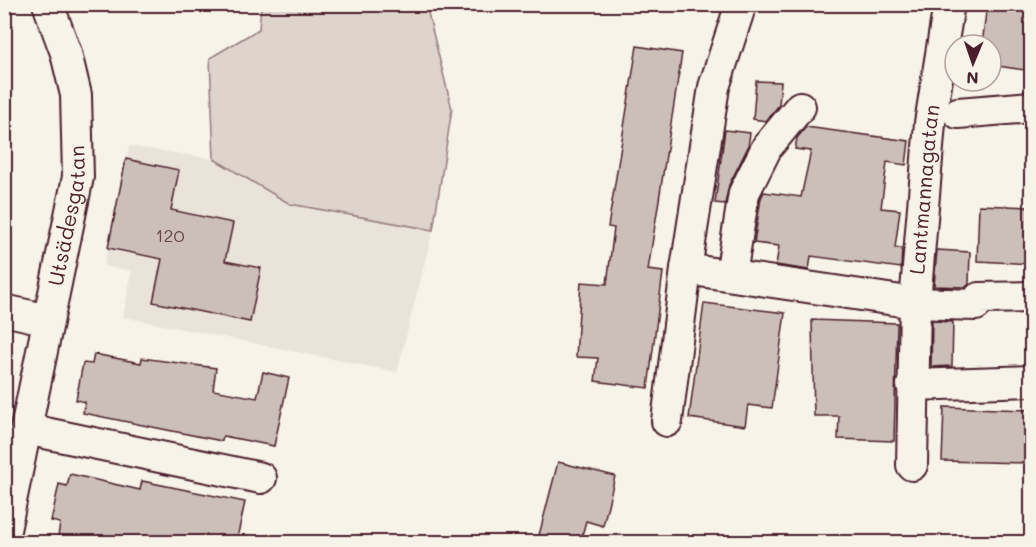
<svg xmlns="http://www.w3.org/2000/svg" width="1036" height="547" font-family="Mali,sans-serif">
  <rect width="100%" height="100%" fill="#f7f3e8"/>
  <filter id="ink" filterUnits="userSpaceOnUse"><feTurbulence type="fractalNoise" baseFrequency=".0167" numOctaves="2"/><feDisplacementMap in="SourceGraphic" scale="12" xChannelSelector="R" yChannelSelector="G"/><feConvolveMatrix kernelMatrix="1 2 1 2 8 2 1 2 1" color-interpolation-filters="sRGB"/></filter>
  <g filter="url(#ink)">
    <!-- built -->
    <polygon fill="#eae3da" points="129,146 214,159 290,204 433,230 397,372 123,317 132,271 104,266"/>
    <!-- green -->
    <polygon fill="#ded4cc" stroke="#947a7c" stroke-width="1.5" points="261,5 426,5 452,109 433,230 290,204 214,159 210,58 259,29"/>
    <!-- building -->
    <g fill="#ccbfb9" stroke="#4a1f2b" stroke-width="1.5">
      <polygon points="987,4 1032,4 1032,71 991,65 991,45 982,45"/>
      <polygon points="637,46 682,53 648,270 663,272 648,388 595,381 598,358 576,357 581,282 607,284 614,228 608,227"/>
      <polygon points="756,81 781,82 779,105 766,121 753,119"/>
      <polygon points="806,127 909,141 906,165 887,162 881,208 900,210 895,248 902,248 901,268 811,256 809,270 776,265 779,246 754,243 761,198 764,192 801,197 811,151 795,149 797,138"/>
      <polygon points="725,130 750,133 748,147 729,185 725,204 715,203"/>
      <polygon points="126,159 179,170 171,210 233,223 225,261 261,268 250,322 153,302 162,259 108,248"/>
      <polygon points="979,205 1032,207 1032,264 977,261"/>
      <polygon points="937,250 970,252 969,284 966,287 934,286"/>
      <polygon points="704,303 785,313 772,408 748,405 745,426 689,418"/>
      <polygon points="812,320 897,323 894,441 838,439 839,416 814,416"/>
      <polygon points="932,321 953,322 952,366 931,367"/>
      <polygon points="94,354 141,363 142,358 216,368 213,390 257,398 263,372 289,378 274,446 223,436 222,441 83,413 85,402 76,400 83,363 92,364"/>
      <polygon points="944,407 1028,410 1027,463 942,461"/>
      <polygon points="558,462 615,476 603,526 586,521 580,543 537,543"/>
      <polygon points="70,474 140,490 142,481 245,502 236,543 193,543 166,537 165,543 57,543 60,523 51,521 59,484 67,486"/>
    </g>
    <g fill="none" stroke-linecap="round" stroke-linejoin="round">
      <!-- street casing -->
      <g stroke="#4a1f2b" stroke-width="34">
        <g id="street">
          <polyline points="958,113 1032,107"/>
          <polyline points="686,269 915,303 976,305 979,298 1032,297"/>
          <polyline points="731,275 744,193 767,147 800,107"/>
          <polyline points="4,310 48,320"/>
          <polyline points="912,385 1032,381"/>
          <polyline points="667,421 686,269 714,87 741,4"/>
          <polyline points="26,429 261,478"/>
          <path id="s1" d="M912,465L915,303L930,123L949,4"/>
          <path id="s2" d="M4,535L78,177L76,95L66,53L48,4"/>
        </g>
      </g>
      <!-- street -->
      <use href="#street" stroke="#f7f3e8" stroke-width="30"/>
    </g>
  </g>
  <g text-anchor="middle" stroke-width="6" stroke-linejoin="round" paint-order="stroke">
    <!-- number labels -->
    <g font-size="18" fill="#6a474e">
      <text x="170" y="242">120</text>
    </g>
    <!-- street labels -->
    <g font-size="21" fill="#4a1f2b" stroke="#f7f3e8">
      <text dy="7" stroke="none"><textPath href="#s1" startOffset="276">Lantmannagatan</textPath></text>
      <text dy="7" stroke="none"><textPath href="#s2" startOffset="326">Utsädesgatan</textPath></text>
    </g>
  </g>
  <!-- margin -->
  <rect width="1036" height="547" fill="none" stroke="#f7f3e8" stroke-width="24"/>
  <rect x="12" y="12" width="1012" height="523" fill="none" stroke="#4a1f2b" stroke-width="2" filter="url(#ink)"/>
  <!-- north arrow -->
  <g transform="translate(973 63) rotate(182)"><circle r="28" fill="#f7f3e8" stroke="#b29e9c" stroke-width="1.5"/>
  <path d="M0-4.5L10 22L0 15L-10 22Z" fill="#4a1f2b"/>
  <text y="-9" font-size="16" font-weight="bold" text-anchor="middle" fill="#4a1f2b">N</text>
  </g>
</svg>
